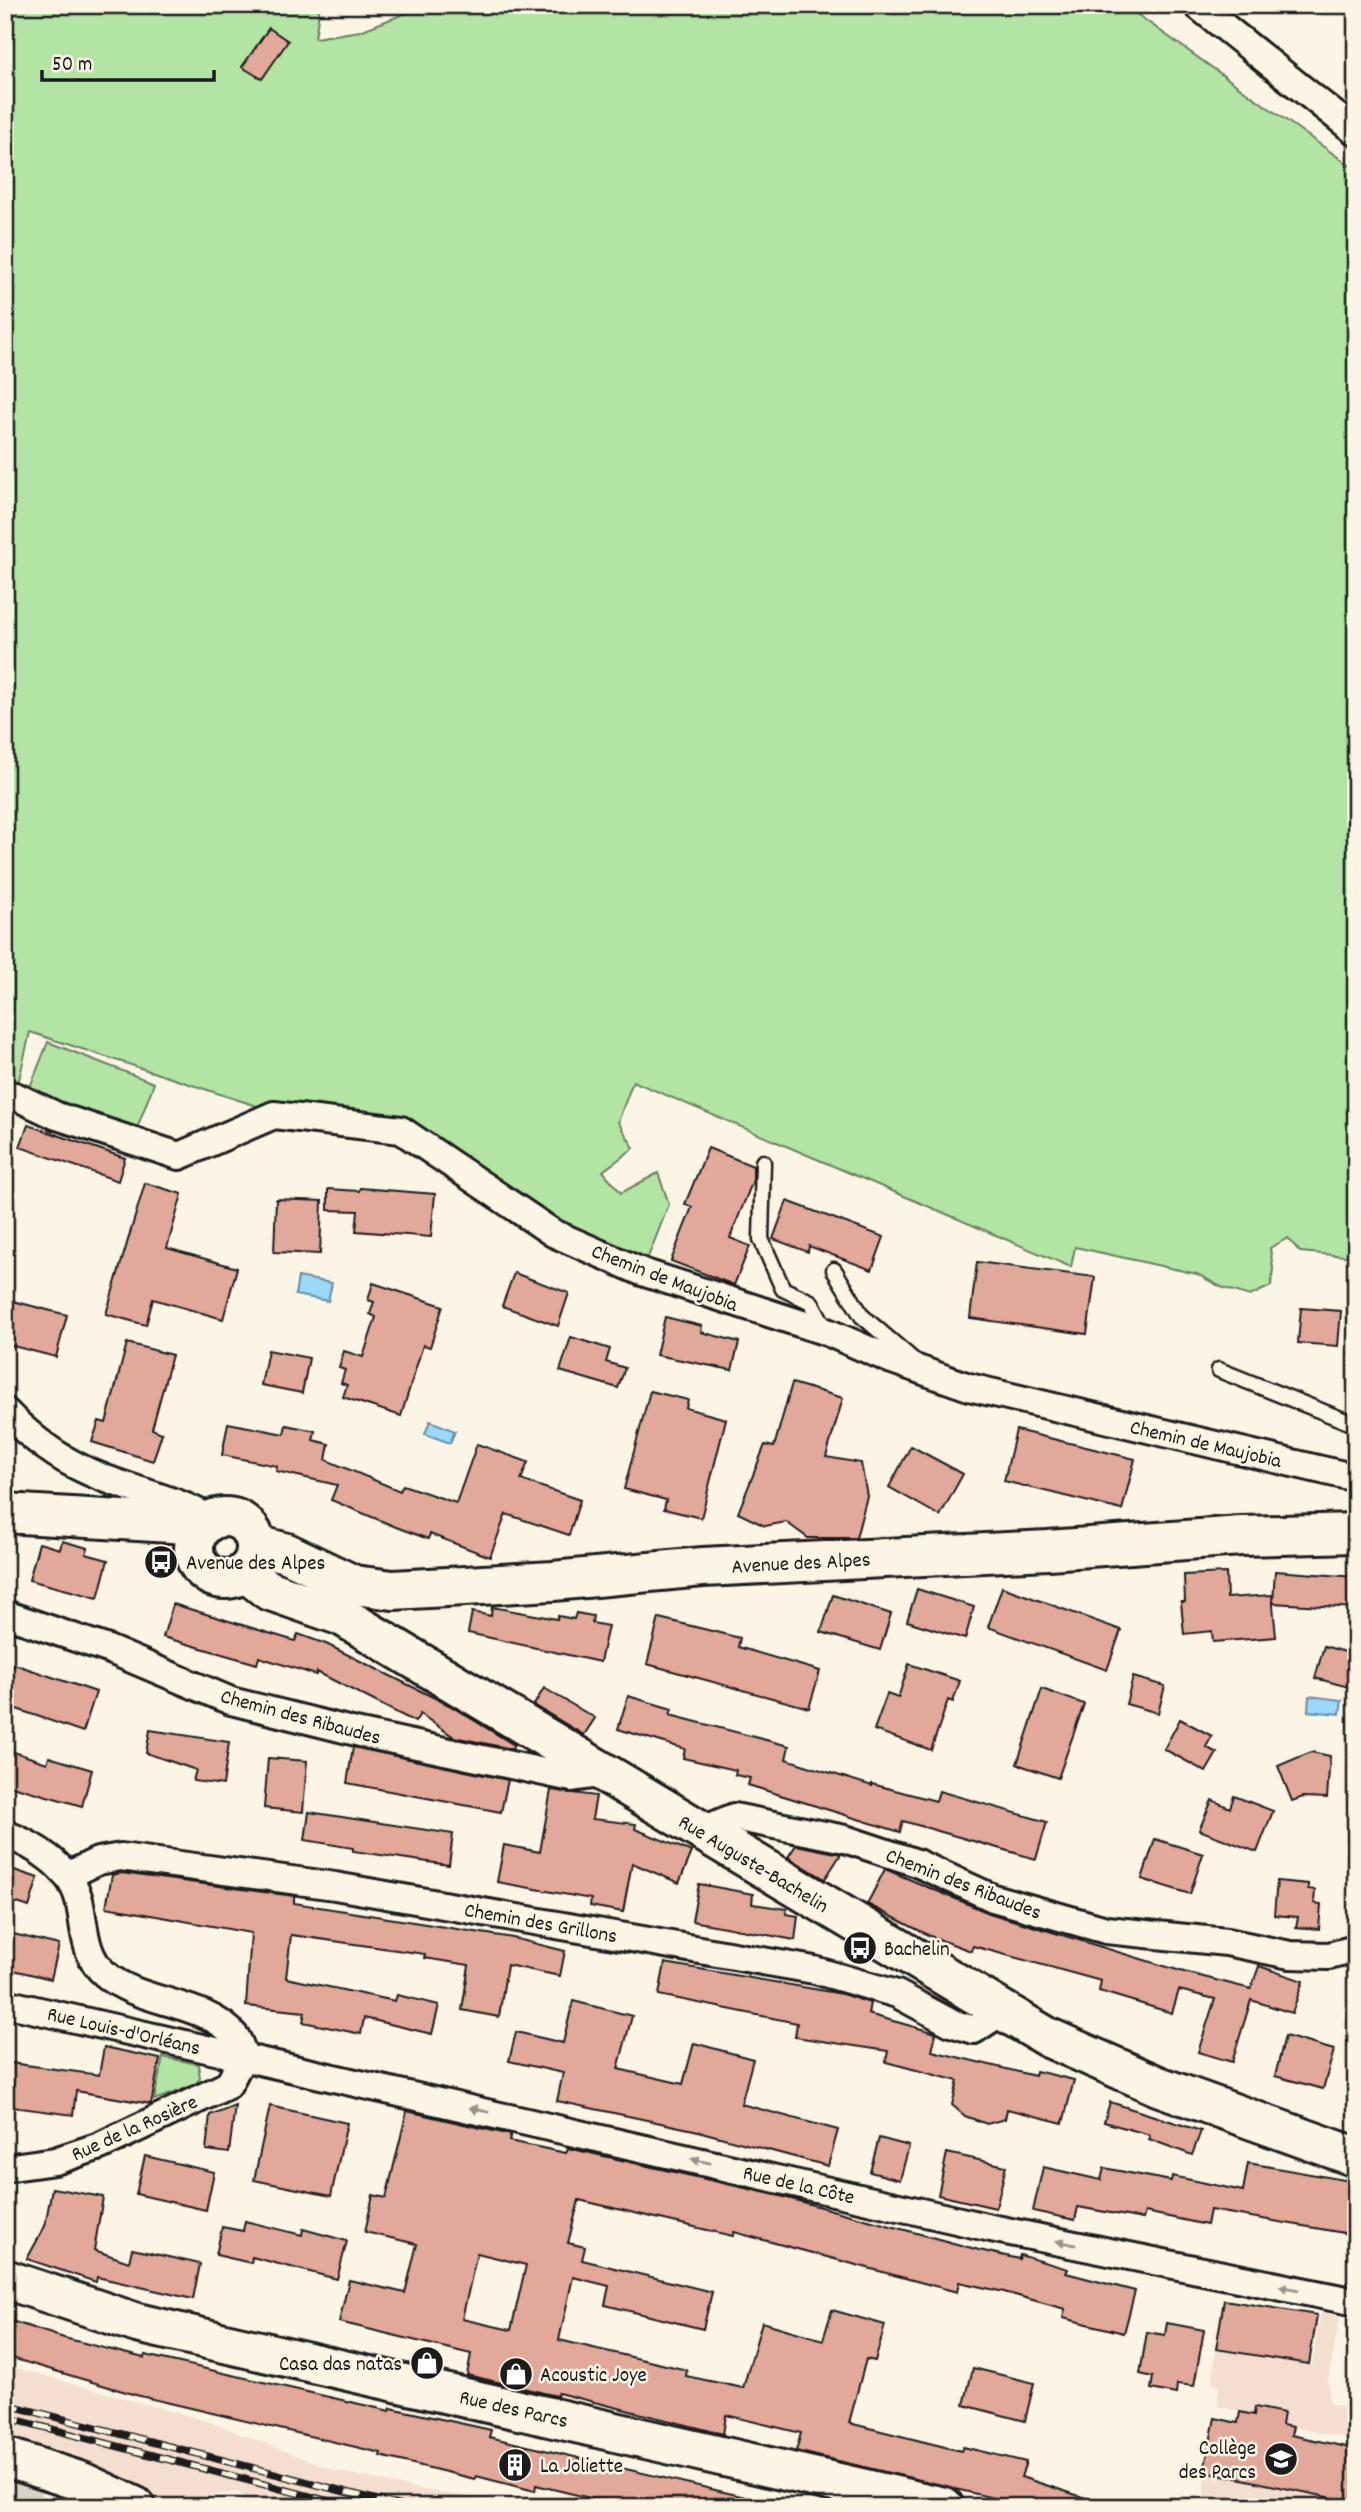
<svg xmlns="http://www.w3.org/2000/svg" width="1361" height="2512" font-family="Dekko,sans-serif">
  <rect width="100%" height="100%" fill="#fcf5e5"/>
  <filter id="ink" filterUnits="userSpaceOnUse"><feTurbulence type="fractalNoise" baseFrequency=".0143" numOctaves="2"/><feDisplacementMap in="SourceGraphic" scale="14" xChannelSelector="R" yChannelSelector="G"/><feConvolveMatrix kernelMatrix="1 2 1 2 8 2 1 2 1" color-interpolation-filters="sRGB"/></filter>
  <g filter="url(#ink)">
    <!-- built -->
    <g fill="#f4decf">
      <polygon points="1321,2312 1340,2317 1328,2380 1330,2404 1356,2408 1356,2440 1282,2425 1284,2413 1255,2407 1254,2415 1218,2406 1219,2387 1212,2383 1216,2349 1312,2365"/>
      <polygon points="5,2365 210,2422 337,2471 413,2488 525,2507 264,2507 237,2492 169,2502 106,2472 5,2442"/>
      <polygon points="1204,2471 1356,2503 1356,2507 1204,2507"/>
    </g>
    <!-- green -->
    <g fill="#b2e4a4" stroke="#678060" stroke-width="2">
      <polygon points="5,5 320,5 315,38 360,31 427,5 1124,5 1356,170 1356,1257 1300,1252 1288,1238 1270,1248 1273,1268 1271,1286 1250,1296 1221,1287 1197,1274 1075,1247 1071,1267 633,1081 618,1122 634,1148 603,1171 621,1193 658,1173 669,1204 643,1270 553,1230 402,1127 275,1112 30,1032 16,1093 5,1092"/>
      <polygon points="48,1042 154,1083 136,1131 29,1090"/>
      <polygon points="163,2057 198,2064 200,2078 194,2086 154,2100"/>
    </g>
    <!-- water -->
    <g fill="#9ad9fc" stroke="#688da2" stroke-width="2">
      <polygon points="298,1277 332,1283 328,1301 295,1295"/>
      <polygon points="430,1421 455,1431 450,1443 425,1434"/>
      <polygon points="1309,1696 1342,1700 1340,1714 1308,1711"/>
    </g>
    <!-- building -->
    <g fill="#e2a99b" stroke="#1c1c1c" stroke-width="2" fill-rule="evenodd">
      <polygon points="269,28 288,41 262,79 242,67"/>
      <polygon points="28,1125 125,1158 118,1181 20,1147"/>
      <polygon points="708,1148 753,1166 753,1180 730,1238 750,1246 734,1285 671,1261 692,1207 685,1204"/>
      <polygon points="145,1183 182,1194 167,1248 237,1268 223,1319 153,1299 146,1325 106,1314"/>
      <polygon points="360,1188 435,1194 431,1237 356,1231 358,1211 328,1210 328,1189 359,1191"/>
      <polygon points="276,1199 322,1201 320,1254 274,1252"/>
      <polygon points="787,1201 884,1237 872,1270 809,1246 808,1252 773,1239"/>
      <polygon points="977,1262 1095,1277 1087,1334 970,1318"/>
      <polygon points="514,1273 569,1293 558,1326 502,1306"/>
      <polygon points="373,1283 443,1306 430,1347 423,1345 401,1416 343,1397 347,1385 341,1383 345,1370 339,1368 344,1351 363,1357 376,1317 370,1314 374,1302 368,1300"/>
      <polygon points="5,1299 67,1315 56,1357 5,1344"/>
      <polygon points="1301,1308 1341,1311 1338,1346 1298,1343"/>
      <polygon points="665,1317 702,1326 701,1332 739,1342 732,1370 656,1355"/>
      <polygon points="571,1337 610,1349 606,1362 625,1368 618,1388 560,1371"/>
      <polygon points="127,1343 172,1355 152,1429 162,1433 153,1461 92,1442 99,1421 106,1423"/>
      <polygon points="268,1350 309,1358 302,1393 261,1385"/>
      <polygon points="792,1383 843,1398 826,1457 861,1463 867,1496 856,1538 808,1538 786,1522 765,1526 738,1513 765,1445 774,1447"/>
      <polygon points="650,1391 688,1400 686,1408 726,1419 701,1518 664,1509 666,1500 624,1489"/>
      <polygon points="228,1423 284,1434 286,1425 315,1431 313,1440 329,1444 326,1460 400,1491 403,1485 456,1503 477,1444 528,1462 521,1480 580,1500 569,1535 506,1514 490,1557 430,1534 428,1539 396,1527 331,1500 337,1485 276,1471 277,1466 222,1455"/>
      <polygon points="1016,1430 1135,1459 1122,1510 1004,1481"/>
      <polygon points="911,1446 963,1474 940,1516 889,1487"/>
      <polygon points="62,1541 88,1548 86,1554 108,1560 98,1598 29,1580 39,1543 60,1549"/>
      <polygon points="1275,1571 1356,1577 1356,1608 1273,1603"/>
      <polygon points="1226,1573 1227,1598 1272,1595 1276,1637 1213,1642 1212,1631 1184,1634 1181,1602 1185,1602 1184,1575"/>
      <polygon points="1002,1587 1121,1630 1107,1670 988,1627"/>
      <polygon points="917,1589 974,1607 965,1639 907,1621"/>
      <polygon points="833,1595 891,1614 880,1650 821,1632"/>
      <polygon points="173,1604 295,1641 298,1634 326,1644 449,1705 514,1745 512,1749 454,1737 420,1714 415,1722 317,1672 316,1675 259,1657 257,1664 163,1637"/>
      <polygon points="492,1607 557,1619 558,1616 574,1619 576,1613 593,1616 592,1623 608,1626 600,1662 468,1633 472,1612 491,1616"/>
      <polygon points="659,1618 740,1638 738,1647 820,1671 809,1708 647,1664"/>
      <polygon points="1324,1646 1356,1655 1356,1689 1315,1678"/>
      <polygon points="5,1661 96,1692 83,1732 5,1705"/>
      <polygon points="909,1664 960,1681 953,1702 948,1700 931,1750 874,1730 887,1694 898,1698"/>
      <polygon points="1133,1677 1165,1686 1158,1713 1126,1704"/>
      <polygon points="544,1688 595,1718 584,1735 534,1705"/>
      <polygon points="1042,1689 1084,1704 1058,1778 1017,1764"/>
      <polygon points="628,1696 672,1709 670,1715 789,1746 786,1759 872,1786 872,1784 936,1801 939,1791 1047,1822 1036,1859 903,1821 900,1832 748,1785 750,1778 735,1775 736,1770 683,1758 685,1749 618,1729"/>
      <polygon points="1180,1719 1212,1736 1206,1747 1217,1753 1206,1772 1164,1749"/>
      <polygon points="150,1730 229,1742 223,1785 193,1781 196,1770 146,1753"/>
      <polygon points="353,1747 508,1780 501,1812 347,1783"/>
      <polygon points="5,1749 47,1763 49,1757 92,1770 82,1806 5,1784"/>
      <polygon points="1311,1752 1330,1756 1327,1798 1303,1797 1292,1801 1278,1766"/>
      <polygon points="268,1758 307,1761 303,1812 264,1808"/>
      <polygon points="551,1790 596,1796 592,1819 636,1824 635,1829 692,1852 679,1883 632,1863 623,1912 590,1906 591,1899 497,1882 504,1845 540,1852"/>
      <polygon points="1234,1796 1273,1811 1257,1852 1199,1830 1212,1800 1230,1808"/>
      <polygon points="309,1812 453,1834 449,1865 353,1851 353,1848 305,1840"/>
      <polygon points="1155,1839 1203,1854 1190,1894 1142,1879"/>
      <polygon points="796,1845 841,1854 825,1879 788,1857"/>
      <polygon points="5,1867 38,1878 29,1907 5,1899"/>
      <polygon points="885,1869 989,1913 1184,1972 1251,1989 1259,1966 1303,1981 1292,2013 1251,2000 1232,2062 1198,2052 1215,1999 1179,1990 1172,2013 1099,1991 1101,1981 973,1946 971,1951 930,1936 867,1904"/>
      <polygon points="121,1873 294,1896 294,1903 513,1938 565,1951 560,1976 507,1965 499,2017 462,2010 469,1965 424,1958 425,1954 291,1935 286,1978 395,2001 397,1995 439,2005 432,2034 364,2018 361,2034 303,2022 305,2012 246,2006 251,1933 106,1907 112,1875"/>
      <polygon points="1277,1881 1308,1884 1308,1889 1315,1890 1314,1903 1321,1904 1319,1929 1296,1927 1298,1917 1274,1915"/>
      <polygon points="699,1884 753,1894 752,1904 787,1909 786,1914 798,1916 795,1940 692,1921"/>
      <polygon points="5,1932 59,1945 51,1979 5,1968"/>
      <polygon points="665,1963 842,1994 870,2003 868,2014 936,2033 932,2051 1035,2076 1036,2071 1074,2080 1063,2123 1007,2109 1005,2119 987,2124 965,2116 952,2105 958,2081 886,2062 888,2051 795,2037 797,2023 659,1995"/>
      <polygon points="573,2001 632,2016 618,2069 683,2084 694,2043 753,2059 741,2104 838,2130 828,2166 694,2130 557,2101 563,2073 509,2061 516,2032 563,2043"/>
      <polygon points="1285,2036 1334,2050 1323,2089 1275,2076"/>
      <polygon points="104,2047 160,2059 151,2104 76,2091 73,2115 5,2106 10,2063 99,2075"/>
      <polygon points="1110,2102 1201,2131 1192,2155 1149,2139 1150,2135 1104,2122"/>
      <polygon points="235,2105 229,2153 206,2150 210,2115"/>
      <polygon points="270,2106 347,2123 331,2196 254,2180"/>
      <path d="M407,2111L511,2135L509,2141L566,2153L568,2148L780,2196L979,2250L1019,2259L1020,2255L1068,2269L1066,2273L1135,2291L1124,2333L1063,2318L1065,2309L1004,2292L959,2282L957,2292L734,2232L733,2236L579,2200L568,2243L585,2247L582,2260L712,2292L703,2329L605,2305L609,2286L573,2277L559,2340L687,2370L686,2376L743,2388L762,2322L823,2340L832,2310L885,2325L875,2361L866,2359L849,2423L961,2451L963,2447L1026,2462L1021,2477L1101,2503L1100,2507H1031L796,2451L801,2433L726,2415L723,2434L558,2393L557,2396L467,2375L471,2354L339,2322L349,2280L405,2293L417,2244L365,2232L373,2195L386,2198ZM477,2253L526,2265L511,2330L462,2319Z"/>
      <polygon points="879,2138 909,2146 900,2180 870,2172"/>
      <polygon points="947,2153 1006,2166 996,2208 938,2195"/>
      <polygon points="145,2156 214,2172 206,2210 136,2194"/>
      <polygon points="1248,2163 1356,2182 1356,2235 1210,2210 1207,2225 1145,2212 1143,2219 1078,2207 1075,2220 1033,2211 1043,2167 1101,2180 1104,2168 1171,2181 1172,2176 1243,2191"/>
      <polygon points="52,2188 103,2197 94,2250 129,2262 132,2249 200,2264 193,2299 97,2277 96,2282 27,2259 45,2226"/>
      <polygon points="245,2221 302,2235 303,2229 347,2241 337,2279 252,2257 251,2263 216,2255 222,2227 243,2231"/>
      <polygon points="1224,2300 1317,2315 1309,2364 1216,2349"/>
      <polygon points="5,2319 64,2338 144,2358 145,2355 390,2411 391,2408 491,2430 489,2437 758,2500 757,2507 627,2507 536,2485 535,2491 476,2476 475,2479 380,2456 381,2453 136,2395 5,2356"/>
      <polygon points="1167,2323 1204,2330 1194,2386 1177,2384 1176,2394 1151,2389 1153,2377 1140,2374 1147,2332 1165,2335"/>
      <polygon points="973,2368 1034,2383 1025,2421 964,2405"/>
      <polygon points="1255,2407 1284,2413 1282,2425 1293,2427 1291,2435 1356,2449 1356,2503 1204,2471 1215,2418 1238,2423 1240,2412 1254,2415"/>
    </g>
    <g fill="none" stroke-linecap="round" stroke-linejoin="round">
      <!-- highway-tunnel -->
      <polyline stroke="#dad4c7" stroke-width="38" stroke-dasharray="38 19" stroke-linecap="butt" points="5,2486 96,2507"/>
      <!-- lane casing -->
      <g stroke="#1c1c1c" stroke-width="19">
        <g id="lane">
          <polyline points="763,1162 761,1239 783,1289 811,1302 827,1331"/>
          <polyline points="834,1270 862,1316 919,1365"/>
          <polyline points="1219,1370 1356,1425"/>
          <polyline points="5,2506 8,2507"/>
        </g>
      </g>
      <!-- street casing -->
      <g stroke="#1c1c1c" stroke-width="32">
        <g id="street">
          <polyline points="1197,5 1356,132"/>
          <polyline points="5,1095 15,1096 57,1116 179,1156 274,1115 401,1130 553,1233 642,1272 827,1332 892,1360 969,1387 1356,1478"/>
          <path d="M5,1411C29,1436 56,1457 87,1471C128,1490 173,1497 212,1520"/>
          <polyline points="5,1614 108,1649 231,1701 360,1733 572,1778 607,1773"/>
          <polyline points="701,1831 734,1817 845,1839 917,1863 993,1898 1106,1930 1227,1942 1290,1955 1329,1956 1355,1949"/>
          <path d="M5,1834C34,1845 71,1867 79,1900C85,1925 83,1955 105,1974C139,2004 206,2001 235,2036C239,2041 241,2050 244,2055"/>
          <polyline points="67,1876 98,1861 121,1857 335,1886 814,1970 897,1994 951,2023 974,2030 1003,2011"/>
          <polyline points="5,2003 991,2228 1356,2302"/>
          <polyline points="5,2168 55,2161 100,2146 228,2085 244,2055"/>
        </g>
      </g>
      <!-- secondary casing -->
      <g stroke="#1c1c1c" stroke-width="44">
        <g id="secondary">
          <polyline points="5,1513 204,1525"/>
          <circle cx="225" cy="1548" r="31"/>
          <polyline points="256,1545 287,1553 354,1585 393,1590 553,1581 703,1567 1048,1550 1241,1536 1356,1533"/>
          <polyline points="245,1572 268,1590 342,1616 1047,2037 1158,2086 1356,2157"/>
          <polyline points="5,2279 137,2323 944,2507"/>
        </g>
      </g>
      <!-- highway casing -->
      <g stroke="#1c1c1c" stroke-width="44">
        <polyline id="highway" points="5,2457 82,2482 136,2507"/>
      </g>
      <!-- lane -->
      <use href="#lane" stroke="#fcf5e5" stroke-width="14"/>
      <!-- street -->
      <use href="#street" stroke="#fcf5e5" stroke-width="26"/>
      <!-- secondary -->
      <use href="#secondary" stroke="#fcf5e5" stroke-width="38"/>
      <!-- highway -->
      <use href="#highway" stroke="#fcf5e5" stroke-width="38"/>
      <!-- rail casing -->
      <g stroke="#1c1c1c" stroke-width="8">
        <g id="rail">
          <polyline points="5,2404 404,2507"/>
          <polyline points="5,2417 351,2507"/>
        </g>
      </g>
      <!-- rail -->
      <use href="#rail" stroke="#fcf5e5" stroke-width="5" stroke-dasharray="16" stroke-linecap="butt"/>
    </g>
    <!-- one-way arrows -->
    <defs><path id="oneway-solid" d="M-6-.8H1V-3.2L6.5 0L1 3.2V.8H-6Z" transform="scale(1.75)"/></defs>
    <g fill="#97938b">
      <use href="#oneway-solid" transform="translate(479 2110) rotate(-167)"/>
      <use href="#oneway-solid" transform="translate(701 2161) rotate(-167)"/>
      <use href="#oneway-solid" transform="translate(1066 2243) rotate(-168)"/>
      <use href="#oneway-solid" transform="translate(1289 2288) rotate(-169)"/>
    </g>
  </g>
  <!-- icons -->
  <defs>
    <g id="bus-disc" transform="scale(1.75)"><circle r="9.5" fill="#1c1c1c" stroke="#fcf5e5"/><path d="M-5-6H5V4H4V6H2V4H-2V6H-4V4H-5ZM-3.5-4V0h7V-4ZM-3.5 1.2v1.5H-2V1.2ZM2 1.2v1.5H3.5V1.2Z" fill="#fff"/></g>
    <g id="shop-disc" transform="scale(1.75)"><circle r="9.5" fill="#1c1c1c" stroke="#fcf5e5"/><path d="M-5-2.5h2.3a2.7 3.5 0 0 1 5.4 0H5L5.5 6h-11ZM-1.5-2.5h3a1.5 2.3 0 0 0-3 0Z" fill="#fff"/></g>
    <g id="school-disc" transform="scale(1.75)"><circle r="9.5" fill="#1c1c1c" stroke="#fcf5e5"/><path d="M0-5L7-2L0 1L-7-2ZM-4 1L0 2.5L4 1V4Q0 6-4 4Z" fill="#fff"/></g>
    <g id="building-disc" transform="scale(1.75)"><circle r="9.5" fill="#1c1c1c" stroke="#fcf5e5"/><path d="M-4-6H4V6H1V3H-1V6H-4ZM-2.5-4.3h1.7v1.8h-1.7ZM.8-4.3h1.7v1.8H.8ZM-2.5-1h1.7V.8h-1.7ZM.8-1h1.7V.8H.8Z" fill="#fff"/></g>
  </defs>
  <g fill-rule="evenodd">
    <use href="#bus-disc" x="161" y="1562"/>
    <use href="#bus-disc" x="860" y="1948"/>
    <use href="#shop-disc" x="427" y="2363"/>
    <use href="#shop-disc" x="516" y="2374"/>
    <use href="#school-disc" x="1281" y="2459"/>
    <use href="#building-disc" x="515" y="2465"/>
  </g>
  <g text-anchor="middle" stroke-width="5" stroke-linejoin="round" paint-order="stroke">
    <!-- street labels -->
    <g font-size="21" fill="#1c1c1c" stroke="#fcf5e5">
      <text transform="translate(665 1277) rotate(21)" y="7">Chemin de Maujobia</text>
      <text transform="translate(1206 1443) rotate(13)" y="7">Chemin de Maujobia</text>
      <text transform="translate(801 1562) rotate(-3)" y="7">Avenue des Alpes</text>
      <text transform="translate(301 1716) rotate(15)" y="7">Chemin des Ribaudes</text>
      <text transform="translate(754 1863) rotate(31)" y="7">Rue Auguste-Bachelin</text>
      <text transform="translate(964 1883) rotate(21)" y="7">Chemin des Ribaudes</text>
      <text transform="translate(541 1922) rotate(10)" y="7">Chemin des Grillons</text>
      <text transform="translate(124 2030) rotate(13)" y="7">Rue Louis-d'Orléans</text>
      <text transform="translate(134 2127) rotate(-24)" y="7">Rue de la Rosière</text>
      <text transform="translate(799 2184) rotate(13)" y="7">Rue de la Côte</text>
      <text transform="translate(514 2408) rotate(13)" y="7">Rue des Parcs</text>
    </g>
    <!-- poi labels -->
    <g font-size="21" fill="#1c1c1c" stroke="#fcf5e5" text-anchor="start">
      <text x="186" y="1569">Avenue des Alpes</text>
      <text x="884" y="1955">Bachelin</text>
      <text x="402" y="2370" text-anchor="end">Casa das natas</text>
      <text x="540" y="2381">Acoustic Joye</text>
      <text x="1256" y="2454" text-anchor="end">Collège<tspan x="1256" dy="24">des Parcs</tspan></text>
      <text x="540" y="2472">La Joliette</text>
    </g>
  </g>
  <!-- margin -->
  <rect width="1361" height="2512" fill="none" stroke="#fcf5e5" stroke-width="28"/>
  <rect x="14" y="14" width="1333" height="2484" fill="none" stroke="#1c1c1c" stroke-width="2.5" filter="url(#ink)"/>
  <!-- scale -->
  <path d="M42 70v10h172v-10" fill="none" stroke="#1c1c1c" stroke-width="3.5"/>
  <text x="52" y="70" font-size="21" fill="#1c1c1c" stroke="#fcf5e5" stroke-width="5" paint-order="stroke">50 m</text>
</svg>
